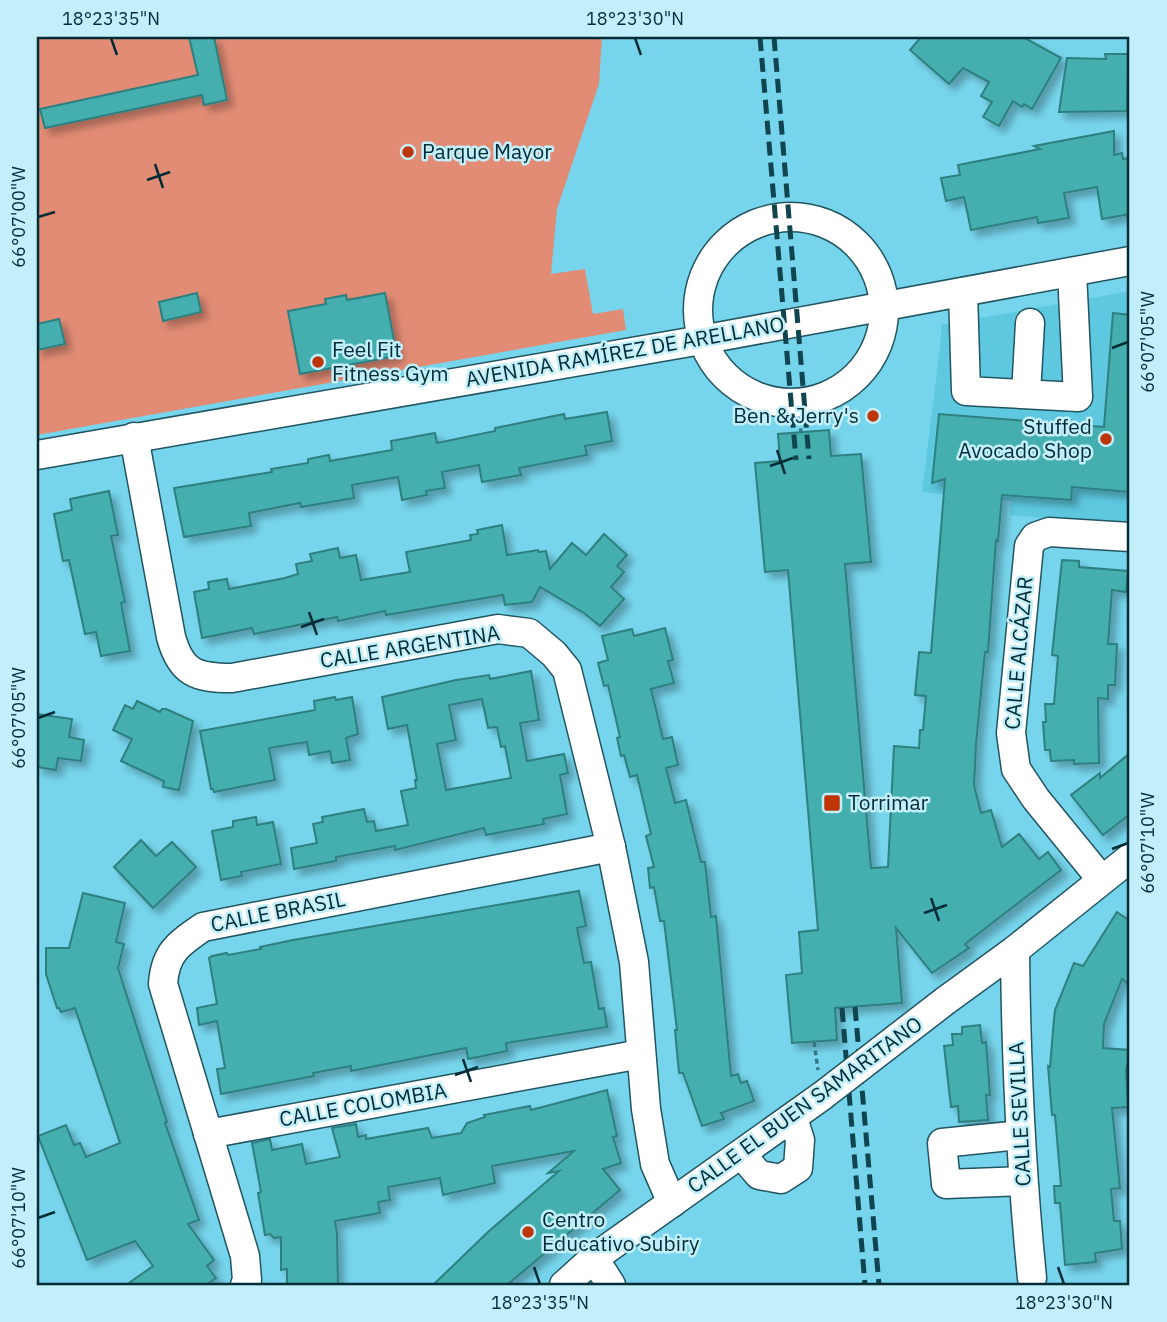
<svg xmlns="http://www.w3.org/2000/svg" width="1167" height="1322" font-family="'IBM Plex Sans',sans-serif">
  <defs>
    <filter id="shadow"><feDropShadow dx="6" dy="6" stdDeviation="3.5" flood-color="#0004"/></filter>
  </defs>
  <rect width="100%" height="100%" fill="#76d5ec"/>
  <!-- built -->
  <polygon fill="#5dc8e0" points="1130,291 1130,525 1010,515 1011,501 922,492 941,339 941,325"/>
  <!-- green -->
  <polygon fill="#e28c75" points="37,37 602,37 599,84 557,209 551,274 585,269 593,314 623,309 626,330 37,435"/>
  <!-- building -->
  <g fill="#45aeae" stroke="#2f7f7f" stroke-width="2" fill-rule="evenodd" filter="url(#shadow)">
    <polygon points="189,37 214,37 227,100 204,105 202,95 45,128 40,109 198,75"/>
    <polygon points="921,37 1023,37 1061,58 1032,109 1024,104 1022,107 1013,101 999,126 983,117 992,102 981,96 989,82 963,68 949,84 910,50"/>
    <polygon points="1105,54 1128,54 1127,111 1059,112 1067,58 1106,59"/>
    <polygon points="1114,131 1114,155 1122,153 1123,159 1130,158 1130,214 1102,219 1097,187 1064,193 1069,218 1038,223 1037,217 971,230 964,197 946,201 941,178 960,175 958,165 1040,149 1034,146"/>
    <polygon points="197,293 201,312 163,321 159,302"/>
    <polygon points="385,293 397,356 300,374 288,311 326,304 325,299 346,295 347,300"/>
    <polygon points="1113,313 1130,315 1130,492 1072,487 1071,500 1002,495 998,541 996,540 988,652 985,652 976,744 974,785 981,813 991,810 1002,847 1019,834 1039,859 1048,852 1061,870 965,944 969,948 932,973 896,928 902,1003 835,1008 837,1040 792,1043 786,975 802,973 799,932 818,930 788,570 765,572 755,463 780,461 778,434 829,430 831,456 861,454 871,562 845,564 871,868 888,867 894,746 919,748 920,730 923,730 926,696 915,695 919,652 931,653 945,479 932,483 939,414 1104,427"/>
    <polygon points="59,319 65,344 37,350 37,324"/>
    <polygon points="607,412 612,441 585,446 587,455 519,468 521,475 482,482 479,465 442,472 445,488 426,491 427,495 402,500 398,477 352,485 354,498 301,507 300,503 249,513 251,526 184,537 174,488 272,472 271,469 308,463 308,459 329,455 330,461 392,450 391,441 435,433 437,443 495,431 495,428 564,414 565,419"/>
    <polygon points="109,491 118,535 111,536 125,602 121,603 130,651 101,656 96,632 85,634 69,560 63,561 54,514 72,510 70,499"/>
    <polygon points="502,525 507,555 538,550 539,552 546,551 550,569 572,543 586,555 604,534 627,555 617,566 624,572 611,587 624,599 600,626 584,613 540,587 532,602 505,605 503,595 386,615 385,611 338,621 337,617 254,634 252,628 202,638 194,592 209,589 208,582 227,579 229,589 285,578 298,574 296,564 312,561 310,554 338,548 340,558 356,555 361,580 410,572 406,552 471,540 470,535 478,534 477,530"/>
    <polygon points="1062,560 1079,561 1079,567 1128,571 1126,592 1112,590 1108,644 1117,644 1115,685 1108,685 1108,699 1098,698 1099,763 1074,764 1074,760 1051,761 1050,750 1045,750 1043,722 1046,722 1045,704 1054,704 1058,656 1052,655"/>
    <polygon points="665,628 673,660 668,661 674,683 651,689 663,739 672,737 678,765 666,768 675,803 686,800 701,862 705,862 711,917 716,916 731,1076 738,1074 741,1083 747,1081 754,1101 721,1113 724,1119 702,1126 683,1073 679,1073 675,1030 677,1030 664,921 660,921 654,887 650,888 648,868 654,867 646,836 651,834 637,775 630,777 624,755 621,756 617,738 620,737 608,685 604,686 598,663 608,660 602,636 632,629 634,636"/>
    <path d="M531,671L539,720L520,723L527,761L564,754L568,773L560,775L567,814L543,819L544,824L486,835L484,828L395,850V846L336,857V861L294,869L291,848L317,843L313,824L323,822L322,817L364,809L367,822L374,821L376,831L408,825L401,791L416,788L415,780H417L407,725L388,729L382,697L456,680L489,675L490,679ZM482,699L488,728L497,727L501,747L505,746L511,778L446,790L437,744L456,740L449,705Z"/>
    <polygon points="335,697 336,700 352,697 358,734 346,738 350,760 332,763 330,751 309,755 307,742 269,748 275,780 214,792 213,789 211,789 200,731 315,710 314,701"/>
    <polygon points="137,701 160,712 162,709 166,709 193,721 179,790 163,787 164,781 121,761 132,739 113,730 125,705 133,709"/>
    <polygon points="37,714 72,719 69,737 84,740 81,761 58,758 56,770 37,767"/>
    <polygon points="1130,753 1130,814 1103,835 1071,795 1100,773 1100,778"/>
    <polygon points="256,817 257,825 273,822 281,864 241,872 242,876 221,880 212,831 233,827 233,821"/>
    <polygon points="141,840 156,856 172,842 196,867 153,908 114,867"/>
    <polygon points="579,891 586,926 577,928 584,963 591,962 599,1009 604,1008 607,1027 506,1043 507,1051 468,1059 466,1048 351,1071 351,1066 313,1073 314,1076 221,1094 217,1069 225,1068 217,1021 199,1025 197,1008 217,1004 209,958 212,956 227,953 228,955 261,949 260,947 293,940"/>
    <polygon points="83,893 125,903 116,942 124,944 118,968 167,1122 165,1123 199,1220 188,1224 214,1260 207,1266 216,1278 206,1285 126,1285 153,1266 135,1241 87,1260 38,1136 66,1125 74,1145 80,1143 86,1157 120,1143 75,1008 61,1012 59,1008 57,1008 46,974 46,948 69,948"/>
    <polygon points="1117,912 1130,921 1130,985 1122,979 1104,1024 1103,1048 1130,1050 1126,1071 1128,1107 1112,1108 1120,1188 1111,1189 1114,1221 1120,1221 1122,1249 1095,1253 1096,1262 1065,1265 1060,1203 1055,1203 1054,1186 1061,1186 1055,1115 1052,1115 1048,1066 1050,1067 1054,1019 1055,1010 1074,963 1083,966"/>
    <polygon points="980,1025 982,1043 986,1042 990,1095 986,1095 988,1120 959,1122 958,1106 951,1107 944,1046 953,1045 952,1034 962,1034 962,1027"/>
    <polygon points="607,1090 617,1136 613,1137 621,1163 603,1169 620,1190 507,1285 433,1285 489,1231 559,1171 548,1173 574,1151 492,1166 495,1183 443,1195 440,1178 388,1187 390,1200 378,1202 380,1213 335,1221 337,1234 338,1285 287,1285 287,1269 281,1270 281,1237 274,1238 270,1234 265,1235 258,1193 261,1192 252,1143 270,1139 272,1150 302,1144 306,1164 340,1157 332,1128 356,1124 358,1137 366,1135 366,1139 428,1128 432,1138 461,1133 467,1123 485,1117 484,1115 530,1106 531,1110"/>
  </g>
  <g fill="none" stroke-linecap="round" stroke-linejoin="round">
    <!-- minor casing -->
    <g stroke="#215560" stroke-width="31">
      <g id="minor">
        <circle cx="791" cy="310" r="93"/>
        <polyline points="963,292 966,391 1078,397 1072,272"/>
        <polyline points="1026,394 1030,323"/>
        <path d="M134,437L171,637C181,673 196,678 232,678L498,629L529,633L554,654L567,670L611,847L634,962L646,1109L655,1164L672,1203"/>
        <polyline points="37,455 690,342 1130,261"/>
        <polyline points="1102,880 1036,799 1016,769 1011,733 1029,546 1035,537 1049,532 1130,537"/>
        <path d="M1015,950C1016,1060 1021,1169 1032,1278"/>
        <polyline points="945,1001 1015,950 1130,858"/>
        <polyline points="208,1134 641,1054"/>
        <polyline points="1020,1135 942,1143 946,1184 1022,1181"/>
        <polyline points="741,1154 759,1175 781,1179 798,1168 800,1140 793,1118"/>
        <polyline points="594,1258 611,1285"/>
        <path d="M245,1285L247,1280L245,1256L163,984C165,953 178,944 203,927L611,847"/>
        <polyline points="564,1285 594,1258 822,1096"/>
      </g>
    </g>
    <!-- path -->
    <g stroke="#357888" stroke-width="3.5" stroke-dasharray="5 3.5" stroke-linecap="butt">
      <polyline points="798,403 801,432"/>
      <polyline points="814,1042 818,1070"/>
    </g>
    <!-- minor -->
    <use href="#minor" stroke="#fff" stroke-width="28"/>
    <!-- rail -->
    <g stroke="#10444e" stroke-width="5" stroke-dasharray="14 7" stroke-linecap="butt">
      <polyline points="760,37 796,460"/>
      <polyline points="774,37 809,459"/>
      <polyline points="855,1007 879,1285"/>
      <polyline points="842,1008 865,1285"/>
    </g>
    <!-- minor-bridge casing -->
    <g stroke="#215560" stroke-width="31" stroke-linecap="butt">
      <polyline id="minor-bridge" points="822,1096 945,1001"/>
    </g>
    <!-- minor-bridge -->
    <use href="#minor-bridge" stroke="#fff" stroke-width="28"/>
  </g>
  <!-- ticks -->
  <path fill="none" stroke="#002c35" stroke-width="2.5" d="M111,38L117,55M635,38L641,55M155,164L163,188M147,180L170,172M38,217L55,212M1112,348L1128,342M777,450L785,474M770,466L793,458M309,612L317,635M301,627L324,619M38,718L55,712M1112,849L1128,843M931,898L939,921M924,913L947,905M463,1059L471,1082M455,1075L478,1067M38,1218L55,1212M534,1267L540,1284M1058,1267L1064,1284"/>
  <!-- markers -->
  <g fill="#be3509" stroke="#c3effa" stroke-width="2.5">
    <circle cx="408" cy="152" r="7"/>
    <circle cx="318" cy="362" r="7"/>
    <circle cx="873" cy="416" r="7"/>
    <circle cx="1106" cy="439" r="7"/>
    <rect x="823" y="794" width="18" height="18" rx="3.5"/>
    <circle cx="528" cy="1232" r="7"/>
  </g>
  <g text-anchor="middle" stroke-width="5" stroke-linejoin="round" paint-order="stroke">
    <!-- poi labels -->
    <g font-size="21" fill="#002c35" stroke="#c3effa" text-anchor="start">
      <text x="422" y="159">Parque Mayor</text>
      <text x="332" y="357">Feel Fit<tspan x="332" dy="24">Fitness Gym</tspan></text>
      <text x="859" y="423" text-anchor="end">Ben &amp; Jerry's</text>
      <text x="1092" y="434" text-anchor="end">Stuffed<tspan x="1092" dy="24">Avocado Shop</tspan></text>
      <text x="848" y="810">Torrimar</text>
      <text x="542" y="1227">Centro<tspan x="542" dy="24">Educativo Subiry</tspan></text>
    </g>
    <!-- street labels -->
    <g font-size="21" fill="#002c35" stroke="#c3effa">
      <text transform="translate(625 352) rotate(-10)" y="7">AVENIDA RAMÍREZ DE ARELLANO</text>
      <text transform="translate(410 647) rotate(-9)" y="7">CALLE ARGENTINA</text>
      <text transform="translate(1019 653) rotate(-85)" y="7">CALLE ALCÁZAR</text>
      <text transform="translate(278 912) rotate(-11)" y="7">CALLE BRASIL</text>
      <text transform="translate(363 1105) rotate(-10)" y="7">CALLE COLOMBIA</text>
      <text transform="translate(805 1105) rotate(-36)" y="7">CALLE EL BUEN SAMARITANO</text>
      <text transform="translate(1020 1114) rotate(-93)" y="7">CALLE SEVILLA</text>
    </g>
  </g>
  <!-- border -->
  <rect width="1167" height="1322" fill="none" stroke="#c3effa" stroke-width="77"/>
  <rect x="38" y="38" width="1090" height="1246" fill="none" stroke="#002c35" stroke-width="2.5"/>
  <g font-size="18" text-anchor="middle" fill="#002c35">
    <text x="111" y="25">18°23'35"N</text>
    <text x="635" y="25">18°23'30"N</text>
    <text transform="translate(19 217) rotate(-90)" y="6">66°07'00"W</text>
    <text transform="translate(1148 342) rotate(-90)" y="6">66°07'05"W</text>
    <text transform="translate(19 718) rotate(-90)" y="6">66°07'05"W</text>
    <text transform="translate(1148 843) rotate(-90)" y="6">66°07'10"W</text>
    <text transform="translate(19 1218) rotate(-90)" y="6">66°07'10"W</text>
    <text x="540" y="1309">18°23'35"N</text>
    <text x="1064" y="1309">18°23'30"N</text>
  </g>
</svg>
